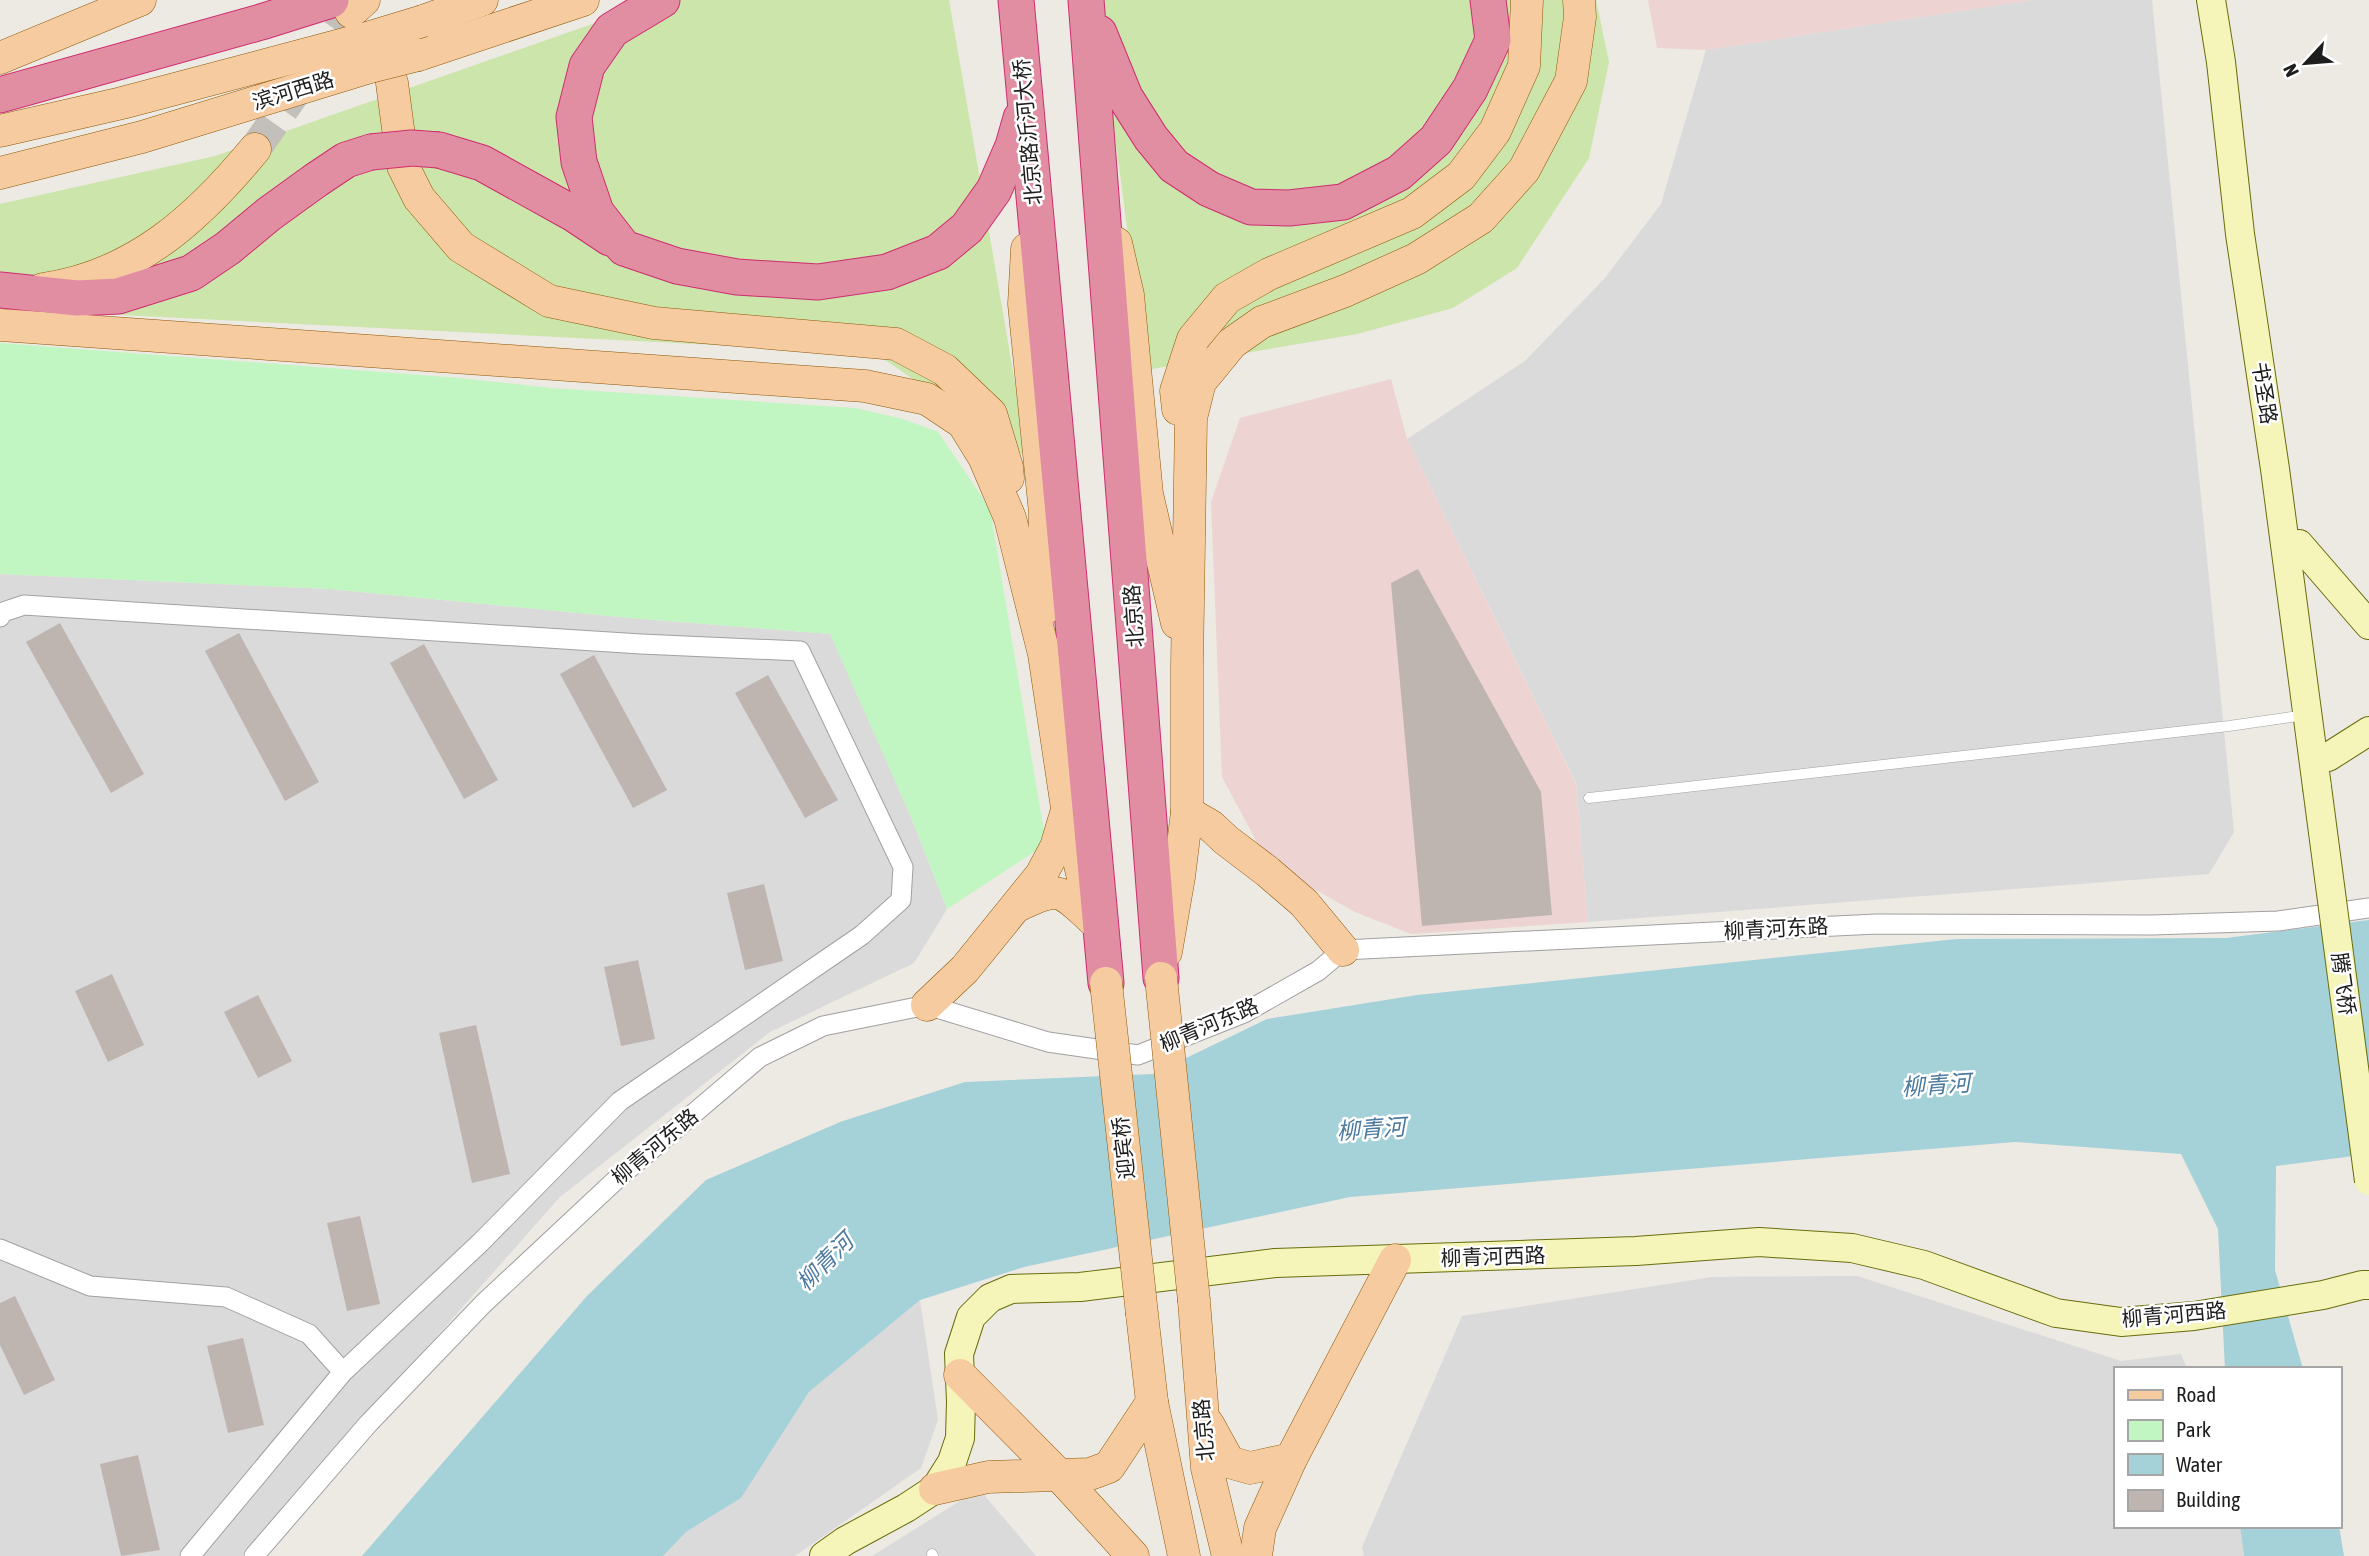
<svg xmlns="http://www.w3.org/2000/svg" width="2369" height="1556" font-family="'Asap Condensed','Noto Sans SC',sans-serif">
  <rect width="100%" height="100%" fill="#ede9e3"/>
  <!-- residential -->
  <g fill="#dbdada">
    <polygon points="2032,0 2152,0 2234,832 2209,874 1588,922 1576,783 1407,439 1525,361 1605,278 1661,204 1706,50"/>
    <polygon points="0,574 329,589 630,618 831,634 911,817 947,909 914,963 770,1032 560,1197 242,1556 0,1556"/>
    <polygon points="1857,1276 2121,1361 2181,1354 2187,1369 2115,1369 2115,1526 2240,1526 2244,1556 1364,1556 1362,1547 1462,1316 1712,1277"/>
    <polygon points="920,1300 938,1420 921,1468 795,1556 663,1556 686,1532 741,1498 809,1392"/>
    <polygon points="979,1489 1036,1556 872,1556"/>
  </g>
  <!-- commercial -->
  <g fill="#eed3d3">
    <polygon points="1648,0 2032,0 1706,50 1657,48"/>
    <polygon points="1391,379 1407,439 1576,784 1588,922 1411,934 1355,912 1268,863 1222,777 1211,502 1240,418"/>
  </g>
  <!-- grass -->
  <g fill="#cbe5ab">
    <polygon points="661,0 949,0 1028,458 875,353 102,314 130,279 96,264 53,278 0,281 0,204 215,156"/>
    <polygon points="1103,0 1596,0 1609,62 1589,158 1517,268 1453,308 1357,334 1146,370 1104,54"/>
  </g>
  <!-- park -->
  <polygon fill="#c1f6c2" points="0,343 459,378 551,388 855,408 903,419 938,432 990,509 1046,844 947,909 911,817 830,634 630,618 329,589 0,574"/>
  <!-- water -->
  <g fill="#a5d1d9">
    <polygon points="2369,920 2369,1154 2276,1166 2275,1270 2303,1369 2225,1369 2218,1229 2181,1154 2015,1142 1350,1197 1024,1267 920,1300 809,1392 741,1498 686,1532 663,1556 362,1556 587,1296 706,1180 840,1122 965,1082 1153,1074 1267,1019 1417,995 1957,939 2226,938"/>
    <polygon points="2240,1526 2339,1526 2344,1556 2244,1556"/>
  </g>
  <!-- building -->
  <g fill="#beb5b0">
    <polygon points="1418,569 1541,792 1552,915 1422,926 1391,583"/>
    <polygon points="60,623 144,774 111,793 26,642"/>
    <polygon points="239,633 319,782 285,801 205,651"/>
    <polygon points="424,644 498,780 464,799 390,663"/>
    <polygon points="594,655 667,790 633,808 560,674"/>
    <polygon points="768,675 838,800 805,818 735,693"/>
    <polygon points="764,884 783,961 745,970 727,893"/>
    <polygon points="638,960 655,1039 621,1046 604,967"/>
    <polygon points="112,974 144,1045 108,1062 75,991"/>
    <polygon points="258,995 292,1061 258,1078 224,1012"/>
    <polygon points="476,1025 510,1174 472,1183 439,1033"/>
    <polygon points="360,1216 380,1304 347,1311 327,1223"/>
    <polygon points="15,1296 55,1380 24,1395 0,1345 0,1303"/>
    <polygon points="243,1338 264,1425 228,1433 207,1346"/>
    <polygon points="138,1455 160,1550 121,1556 100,1464"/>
  </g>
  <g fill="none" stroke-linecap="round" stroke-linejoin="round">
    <!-- primary-tunnel -->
    <polyline stroke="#c3c0bb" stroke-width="32" stroke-dasharray="32 16" stroke-linecap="butt" points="255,149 351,12"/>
    <!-- lane casing -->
    <g stroke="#a1a1a1" stroke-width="11">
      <g id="lane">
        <polyline points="1589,798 2229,726 2305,715"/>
        <polyline points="932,1554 933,1556"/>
      </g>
    </g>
    <!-- street casing -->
    <g stroke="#a1a1a1" stroke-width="21">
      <g id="street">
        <polyline points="0,617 0,613 24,605 641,644 800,651 903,867 901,900 862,935 620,1101 481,1242 343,1372 190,1556"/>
        <polyline points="0,1249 90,1286 226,1297 309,1334 343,1372"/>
        <polyline points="254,1556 368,1424 483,1304 619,1177 760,1057 823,1026 927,1005 1048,1042 1138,1055 1244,1013 1318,971 1343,950 1877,924 2152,925 2278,921 2369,908"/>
      </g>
    </g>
    <!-- secondary casing -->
    <g stroke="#686d0b" stroke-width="30">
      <g id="secondary">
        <polyline points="2211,0 2221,62 2240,234 2275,469 2317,787"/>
        <polyline points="2299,544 2369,625"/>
        <polyline points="2328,757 2369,731"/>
        <polyline points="824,1556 845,1541 906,1508 935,1489 952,1462 960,1438 961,1402 959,1354 971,1317 990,1298 1011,1289 1080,1287 1275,1263 1636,1251 1759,1242 1852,1248 1924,1265 2056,1313 2121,1322 2194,1316 2323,1295 2362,1285 2369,1285"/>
      </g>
    </g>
    <!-- primary casing -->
    <g stroke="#8d5808" stroke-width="33">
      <g id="primary">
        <polyline points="351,12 364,0"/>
        <polyline points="423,21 482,0"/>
        <polyline points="418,55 583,0"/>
        <polyline points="0,58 140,0"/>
        <polyline points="392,83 403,166 419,198 461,247 549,301 654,323 896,344 945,370 991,414 1007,467 1008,478"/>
        <polyline points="0,131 122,103 367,38"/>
        <polyline points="0,173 142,137 370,67"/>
        <polyline points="1116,243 1128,295 1147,494 1177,623"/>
        <polyline points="1027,249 1024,304 1045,513 1044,609"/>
        <path d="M43,289C135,276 198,218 255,149"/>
        <polyline points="0,325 865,386 927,399 963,423 984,457 1010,518 1044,654 1067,808 1086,891"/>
        <polyline points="1178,409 1176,391 1193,339 1227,298 1269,274 1412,213 1461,176 1495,131 1524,66 1527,0"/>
        <polyline points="1187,812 1211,826 1226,840 1268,872 1304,903 1343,950"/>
        <path d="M1017,906C1059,886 1059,888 1092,919"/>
        <polyline points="1166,952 1179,877 1187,812 1187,665 1191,418 1200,382 1232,343 1262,322 1345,291 1416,259 1481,218 1524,170 1571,81 1580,17 1579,0"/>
        <polyline points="927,1005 965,969 1041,875 1056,847 1067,810"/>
        <polyline points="1194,1301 1207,1468 1228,1556"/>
        <polyline points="1142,1314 1152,1402 1184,1556"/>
        <polyline points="960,1375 1058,1474 1133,1556"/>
        <polyline points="1208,1424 1229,1462 1250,1468 1291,1459"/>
        <polyline points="935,1489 988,1477 1090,1474 1109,1467 1152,1402"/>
        <polyline points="1256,1556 1260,1528 1291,1459 1395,1260"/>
      </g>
    </g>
    <!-- highway casing -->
    <g stroke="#ce2d6f" stroke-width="37">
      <g id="highway">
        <polyline points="662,0 612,30 587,66 574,117 579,162 596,212 624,248 677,266 737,277 818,282 887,272 938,252 967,228 994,190 1013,146 1021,118"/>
        <polyline points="1016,0 1106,983"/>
        <polyline points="1086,0 1161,978"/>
        <polyline points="1099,33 1125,97 1151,138 1174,166 1209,189 1251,207 1289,208 1343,202 1399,173 1436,140 1470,89 1493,40 1488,0"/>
        <polyline points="0,95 261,22 331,0"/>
        <polyline points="439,150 482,163 574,214 610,238"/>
        <polyline points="0,290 77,298 118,296 191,273 228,248 269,214 316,180 346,160 371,152"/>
      </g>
    </g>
    <!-- lane -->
    <use href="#lane" stroke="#fff" stroke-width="10"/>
    <!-- street -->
    <use href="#street" stroke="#fff" stroke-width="19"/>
    <!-- secondary -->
    <use href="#secondary" stroke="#f5f5b9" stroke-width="28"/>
    <!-- primary -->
    <use href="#primary" stroke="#f6cb9f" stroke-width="32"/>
    <!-- highway -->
    <use href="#highway" stroke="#e18ea3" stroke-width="35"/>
    <!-- secondary-bridge casing -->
    <g stroke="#686d0b" stroke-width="30" stroke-linecap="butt">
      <polyline id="secondary-bridge" points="2317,787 2369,1181"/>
    </g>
    <!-- primary-bridge casing -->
    <g stroke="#8d5808" stroke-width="33" stroke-linecap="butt">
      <g id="primary-bridge">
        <polyline points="367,38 423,21"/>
        <polyline points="370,67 418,55"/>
        <polyline points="1161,978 1194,1301"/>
        <polyline points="1106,983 1142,1314"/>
      </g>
    </g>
    <!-- highway-bridge casing -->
    <g stroke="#ce2d6f" stroke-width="37" stroke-linecap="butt">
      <polyline id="highway-bridge" points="371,152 412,148 439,150"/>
    </g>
    <!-- secondary-bridge -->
    <use href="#secondary-bridge" stroke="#f5f5b9" stroke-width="28"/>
    <!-- primary-bridge -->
    <use href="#primary-bridge" stroke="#f6cb9f" stroke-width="32"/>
    <!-- highway-bridge -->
    <use href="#highway-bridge" stroke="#e18ea3" stroke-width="35"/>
  </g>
  <g text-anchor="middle" stroke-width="5" stroke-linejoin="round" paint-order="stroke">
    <!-- street labels -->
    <g font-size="21" fill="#1d1d1d" stroke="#fff">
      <text transform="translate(293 91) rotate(-17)" y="7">滨河西路</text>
      <text transform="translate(1028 132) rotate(-95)" y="7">北京路沂河大桥</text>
      <text transform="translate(2264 393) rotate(81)" y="7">书圣路</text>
      <text transform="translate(1134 616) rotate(-94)" y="7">北京路</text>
      <text transform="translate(1776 929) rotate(-3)" y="7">柳青河东路</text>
      <text transform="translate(2343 984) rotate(82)" y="7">腾飞桥</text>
      <text transform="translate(1209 1025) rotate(-23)" y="7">柳青河东路</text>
      <text transform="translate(655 1147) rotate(-40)" y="7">柳青河东路</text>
      <text transform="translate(1124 1148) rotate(-96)" y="7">迎宾桥</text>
      <text transform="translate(1493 1257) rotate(-2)" y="7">柳青河西路</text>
      <text transform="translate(2174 1315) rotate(-5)" y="7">柳青河西路</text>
      <text transform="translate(1204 1430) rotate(-95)" y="7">北京路</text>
    </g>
    <!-- water labels -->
    <g font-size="23" font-style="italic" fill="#4c7a9f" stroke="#fff">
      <text transform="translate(1936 1085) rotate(-4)" y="8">柳青河</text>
      <text transform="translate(1371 1129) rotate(-4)" y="8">柳青河</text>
      <text transform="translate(825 1262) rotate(-45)" y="8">柳青河</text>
    </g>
  </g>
  <!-- legend -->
  <rect x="2114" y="1367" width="228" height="161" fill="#ffffff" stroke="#a5a5a5" stroke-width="2"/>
  <rect x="2128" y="1390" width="35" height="10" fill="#f6cb9f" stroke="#a5a5a5" stroke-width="2"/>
  <text x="2176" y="1402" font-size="21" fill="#1d1d1d">Road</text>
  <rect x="2128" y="1420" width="35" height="21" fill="#c1f6c2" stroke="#a5a5a5" stroke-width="2"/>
  <text x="2176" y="1437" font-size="21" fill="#1d1d1d">Park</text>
  <rect x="2128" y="1454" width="35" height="21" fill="#a5d1d9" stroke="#a5a5a5" stroke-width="2"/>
  <text x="2176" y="1472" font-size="21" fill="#1d1d1d">Water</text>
  <rect x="2128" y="1490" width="35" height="21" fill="#beb5b0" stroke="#a5a5a5" stroke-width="2"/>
  <text x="2176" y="1507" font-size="21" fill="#1d1d1d">Building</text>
  <!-- north arrow -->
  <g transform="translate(2306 63) rotate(244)" stroke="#ffffff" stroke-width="5" paint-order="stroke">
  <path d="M0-5L12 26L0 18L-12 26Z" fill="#1d1d1d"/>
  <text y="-10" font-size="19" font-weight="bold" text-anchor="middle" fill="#1d1d1d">N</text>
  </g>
</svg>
